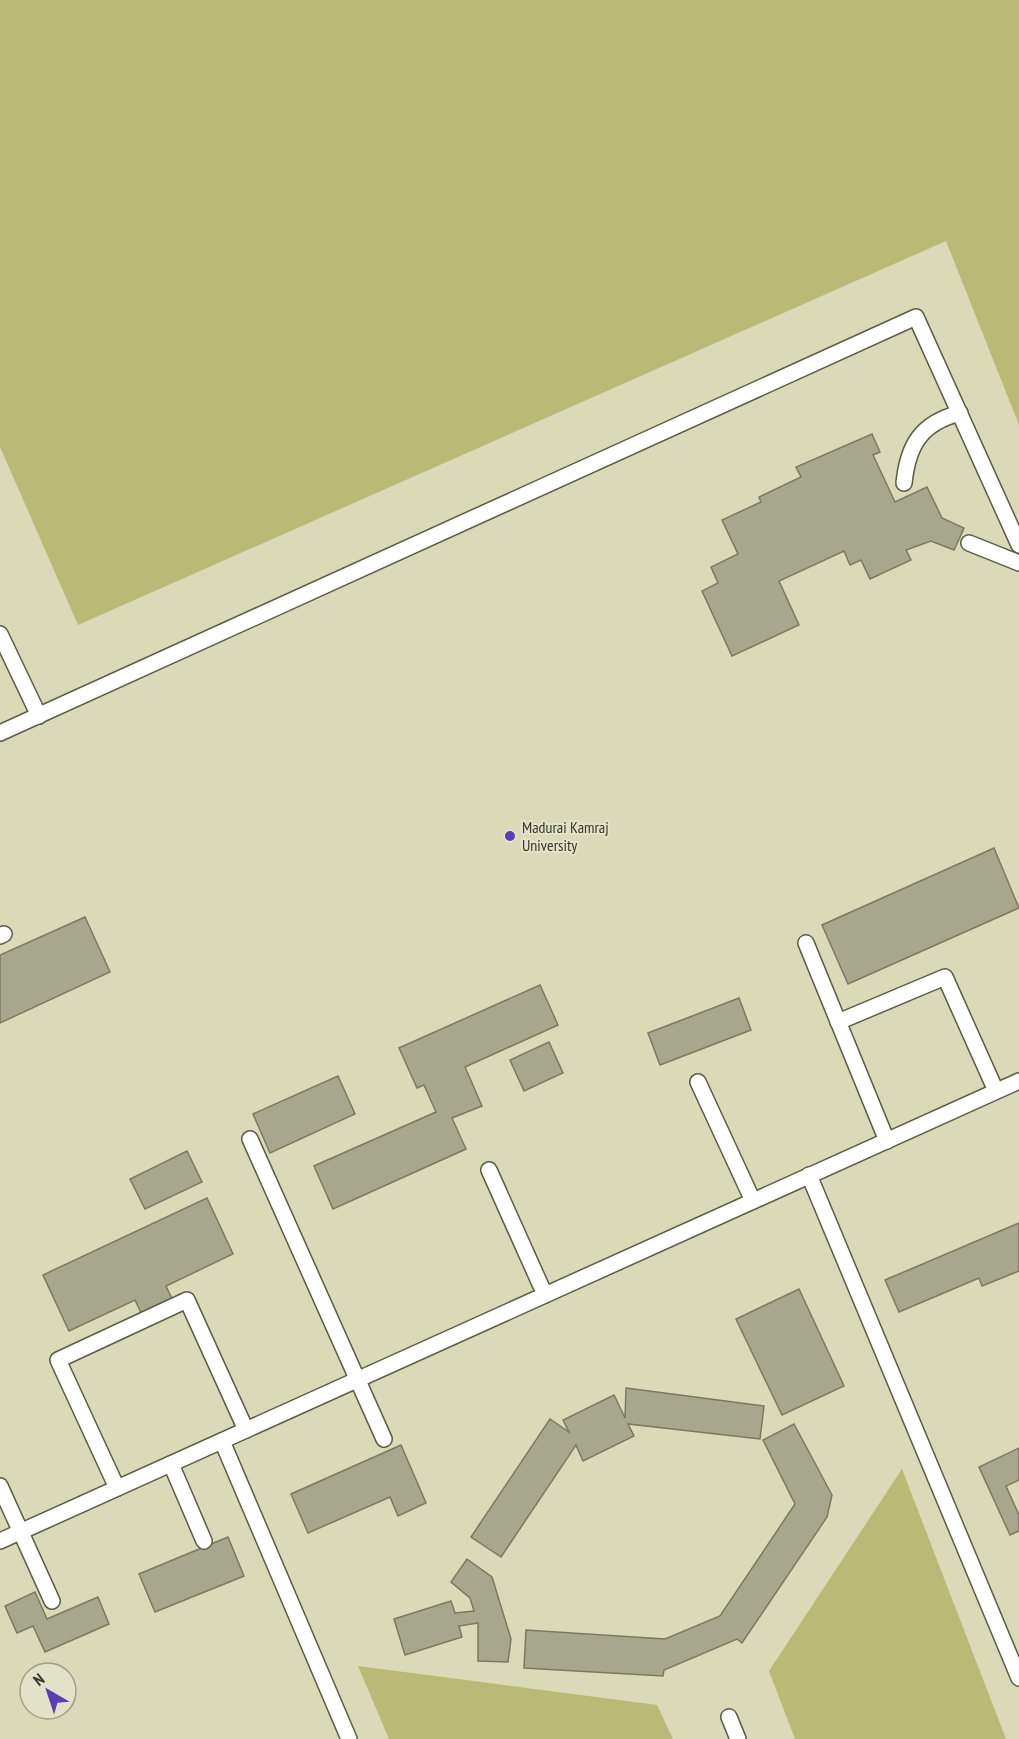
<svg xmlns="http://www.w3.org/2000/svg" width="1019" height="1739" font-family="'PT Sans Narrow',sans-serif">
  <rect width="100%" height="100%" fill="#e2e2c8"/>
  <!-- built -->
  <path fill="#dadab8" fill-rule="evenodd" d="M0,0H1019V1739H0ZM30,1673H66V1709H30Z"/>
  <!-- green -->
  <g fill="#baba77">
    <polygon points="0,0 1019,0 1019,425 946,241 78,625 0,447"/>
    <polygon points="902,1469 1006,1739 795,1739 769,1671"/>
    <polygon points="358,1666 657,1705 673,1739 389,1739"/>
  </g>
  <!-- building -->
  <g fill="#a7a78e" stroke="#7a7a62" stroke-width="1.5">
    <polygon points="872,434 880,452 873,455 895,502 927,487 942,518 964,528 954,550 931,541 906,550 911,560 870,579 861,560 850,565 844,551 779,581 799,625 732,656 702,591 718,583 711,567 738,554 722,520 761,502 759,497 801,477 796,467"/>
    <polygon points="994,848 1019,908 848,984 822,925"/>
    <polygon points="85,917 110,972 0,1023 0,955"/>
    <polygon points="540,985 558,1025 465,1067 482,1106 452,1118 466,1149 333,1209 314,1166 436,1112 424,1085 417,1088 399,1048"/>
    <polygon points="739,998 751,1030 660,1065 648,1033"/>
    <polygon points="549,1042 563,1073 524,1091 510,1060"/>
    <polygon points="338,1076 355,1114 270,1153 253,1114"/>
    <polygon points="187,1151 202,1182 145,1209 130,1179"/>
    <polygon points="207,1198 233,1254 166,1286 174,1303 143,1317 135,1300 69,1331 43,1275"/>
    <polygon points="1019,1223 1019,1271 982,1286 979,1278 899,1312 885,1280"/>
    <polygon points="799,1289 844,1386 782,1415 736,1319"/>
    <polygon points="626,1388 764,1406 760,1439 628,1424 634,1436 583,1461 576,1445 501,1557 471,1537 550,1419 569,1432 563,1420 614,1395 625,1418"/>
    <polygon points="794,1424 832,1495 827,1517 742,1643 737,1639 664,1670 663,1676 524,1668 526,1630 665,1639 720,1616 795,1504 763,1440"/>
    <polygon points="401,1445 426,1503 398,1516 390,1497 308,1533 291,1494"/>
    <polygon points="1019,1448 1019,1480 1006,1486 1019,1515 1019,1531 1010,1535 979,1467"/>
    <polygon points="228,1537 244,1576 155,1612 139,1574"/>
    <polygon points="467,1559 492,1577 511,1639 508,1662 478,1661 478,1623 459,1626 462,1637 405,1655 394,1619 451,1601 455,1613 474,1611 470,1598 451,1582"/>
    <polygon points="35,1592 47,1619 98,1597 109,1624 45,1652 33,1626 17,1633 5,1606"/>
  </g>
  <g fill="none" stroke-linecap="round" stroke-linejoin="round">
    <!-- service casing -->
    <g stroke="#5c5c45" stroke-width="18">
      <g id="service">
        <path d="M904,483C908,445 921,423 960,413"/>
        <polyline points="969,543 1019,563"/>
        <polyline points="0,634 39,716"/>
        <polyline points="0,733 916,317 1019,545"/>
        <polyline points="0,936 4,934"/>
        <polyline points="806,943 887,1141"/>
        <polyline points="838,1022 945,977 996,1091"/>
        <polyline points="698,1082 753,1201"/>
        <polyline points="250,1139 384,1439"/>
        <polyline points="489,1170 545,1295"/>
        <polyline points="809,1175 1019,1678"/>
        <polyline points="222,1441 349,1739"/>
        <polyline points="171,1464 204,1541"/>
        <polyline points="0,1486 52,1601"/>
        <polyline points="117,1488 58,1360 187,1300 246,1430"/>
        <polyline points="0,1541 1019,1081"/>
        <polyline points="729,1717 738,1739"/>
      </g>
    </g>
    <!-- service -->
    <use href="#service" stroke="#fff" stroke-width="15"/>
  </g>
  <!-- markers -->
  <circle fill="#5a3eb6" stroke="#e2e2c8" stroke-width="2" cx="510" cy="836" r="6"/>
  <g text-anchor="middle" stroke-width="4.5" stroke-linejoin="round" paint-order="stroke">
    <!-- poi labels -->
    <g font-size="16" fill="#37372d" stroke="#e2e2c8" text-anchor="start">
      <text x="522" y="833">Madurai Kamraj<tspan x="522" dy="18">University</tspan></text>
    </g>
  </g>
  <!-- north arrow -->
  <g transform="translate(48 1691) rotate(321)"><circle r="28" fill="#e2e2c8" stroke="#9e9e8a" stroke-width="1.5"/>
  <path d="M0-4.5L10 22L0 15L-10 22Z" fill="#5a3eb6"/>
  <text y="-9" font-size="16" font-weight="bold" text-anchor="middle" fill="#37372d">N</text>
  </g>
</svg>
